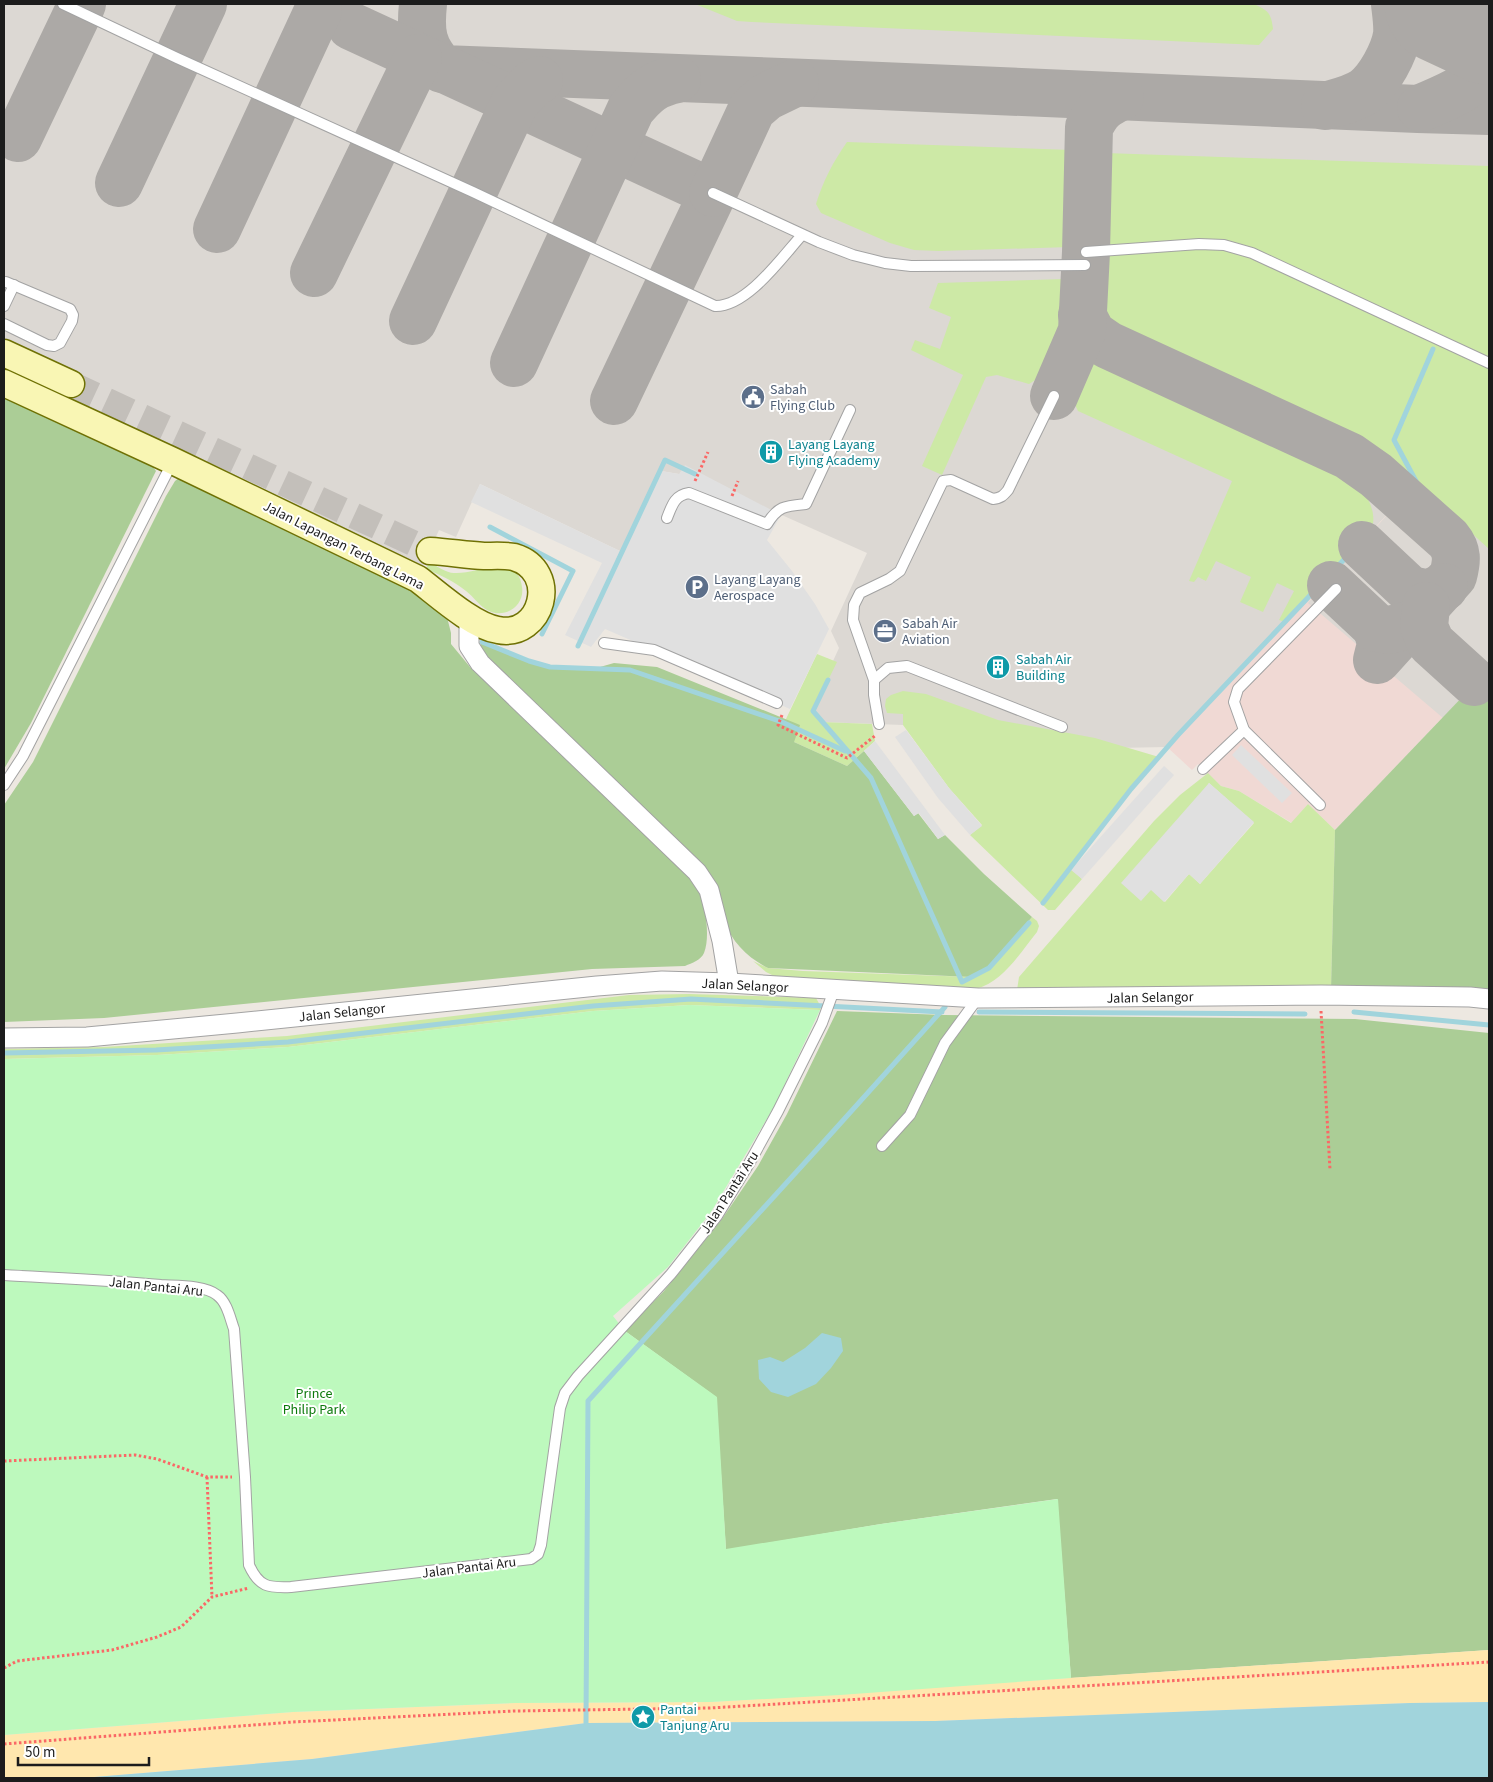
<svg xmlns="http://www.w3.org/2000/svg" width="1493" height="1782" font-family="'Source Sans 3',sans-serif">
  <rect width="100%" height="100%" fill="#ede8e1"/>
  <!-- military -->
  <polygon fill="#f0d9d4" points="1417,483 1489,669 1335,830 1308,804 1292,823 1239,791 1221,786 1198,764 1192,770 1167,747"/>
  <!-- airport -->
  <polygon fill="#dcd8d3" points="4,4 1489,4 1489,669 1443,718 1308,603 1397,504 1167,747 1115,748 903,725 795,721 826,658 833,661 839,648 831,631 867,553 775,512 679,474 661,471 622,552 480,484 456,537 439,530 419,574 61,404 74,375 4,342"/>
  <!-- grass -->
  <g fill="#cde9a6" fill-rule="evenodd">
    <path d="M695,4H1254C1268,11 1271,12 1273,29L1259,45L752,22L737,21Z"/>
    <path d="M847,142L1071,150L1072,169L1069,247L939,251L914,250L890,243L821,213L816,204C823,181 833,162 847,142Z"/>
    <polygon points="1105,153 1489,166 1489,358 1253,250 1199,240 1100,245"/>
    <polygon points="1200,248 1224,248 1251,256 1489,369 1489,549 1417,483 1413,485 1403,475 1366,449 1131,343 1114,335 1102,327 1097,313 1100,254"/>
    <polygon points="1065,279 1066,301 1064,325 1055,353 1043,375 1029,384 997,375 986,377 942,475 922,466 963,375 911,350 915,340 940,349 951,317 929,308 938,283"/>
    <path d="M1096,358L1127,370L1353,476C1365,493 1379,511 1371,531L1285,622L1279,620L1294,591L1277,583L1263,612L1240,602L1251,577L1216,561L1206,581L1198,577L1194,582L1189,581L1232,481L1078,411C1068,394 1074,374 1085,359Z"/>
    <path d="M429,562C437,566 446,573 454,573C474,575 518,551 522,587C525,605 506,619 489,611C480,607 474,597 466,591C454,581 440,575 426,569Z"/>
    <polygon points="817,654 837,662 813,711 822,722 872,724 875,741 847,766 794,742 786,719"/>
    <polygon points="903,691 926,694 998,720 1095,738 1159,757 1131,789 1070,868 1082,879 1055,910 1048,910 970,835 982,825 949,788 903,725 903,714 887,713 885,706 886,699 891,695"/>
    <path d="M1208,773L1221,786L1239,791L1291,823L1308,804L1335,830L1331,989C1227,984 1121,988 1017,990L1019,977L1154,821L1180,795ZM1209,783L1254,823L1200,884L1189,874L1165,902L1151,889Z"/>
    <path d="M1032,917L1037,921L1039,926L1037,932C1020,953 1003,982 976,989L778,978L766,972L753,961L768,968L803,971L972,977L989,968Z"/>
    <polygon points="689,994 816,998 821,1007 820,1010 689,1005 593,1011 288,1047 157,1055 4,1059 4,1049 103,1047 287,1036 629,995"/>
  </g>
  <!-- forest -->
  <g fill="#abcd96">
    <polygon points="4,398 153,467 156,471 31,723 4,769"/>
    <path d="M180,477L392,576L447,617L451,633V644L470,667L686,871C691,879 698,887 701,895C706,909 710,939 704,953C701,960 692,963 685,966L592,969L104,1018L4,1022V805L33,762L166,496L175,481Z"/>
    <path d="M482,642L529,661L550,667L593,669L614,663L657,667L800,725L794,742L847,766L864,751L914,816L918,813L938,839L945,835L984,874L1032,917L989,968L972,977L768,968C748,958 732,942 724,921C716,901 716,880 702,863L489,662L479,647Z"/>
    <polygon points="1489,669 1489,990 1331,989 1335,830"/>
    <polygon points="837,1011 944,1015 1355,1019 1489,1033 1489,1650 1071,1678 1057,1499 881,1524 726,1550 716,1397 625,1331 664,1291 722,1219 758,1166 787,1114"/>
  </g>
  <!-- sand -->
  <polygon fill="#ffe7ae" points="1489,1650 1489,1702 1410,1703 935,1721 586,1723 312,1759 82,1778 4,1778 4,1735 293,1712 516,1703 711,1702"/>
  <!-- park -->
  <polygon fill="#bdf9bd" points="689,1005 820,1010 774,1107 711,1212 668,1267 613,1316 625,1331 717,1397 726,1549 881,1524 1058,1499 1071,1678 840,1695 711,1702 516,1703 293,1712 4,1735 4,1059 157,1055 288,1047 593,1011"/>
  <!-- parking -->
  <g fill="#e0e0e0">
    <polygon points="685,465 781,515 767,540 792,571 815,604 829,629 790,709 605,629 591,647 565,635 602,563 471,502 480,484 622,552 661,471 679,474"/>
    <polygon points="906,730 949,788 982,826 970,835 938,798 895,737"/>
    <polygon points="875,741 945,835 938,839 919,813 914,816 864,751"/>
    <polygon points="1241,745 1292,793 1282,803 1232,755"/>
    <polygon points="1164,766 1174,775 1082,879 1071,870"/>
    <polygon points="1209,783 1254,822 1200,884 1189,874 1164,902 1151,890 1141,901 1121,883"/>
  </g>
  <!-- water -->
  <g fill="#a1d4dc">
    <polygon points="822,1333 841,1338 843,1351 831,1368 816,1384 788,1397 771,1392 759,1379 758,1360 770,1357 783,1362 805,1348"/>
    <polygon points="1489,1702 1489,1778 82,1778 312,1759 586,1723 935,1721 1410,1703"/>
  </g>
  <g fill="none" stroke-linecap="round" stroke-linejoin="round">
    <!-- stream -->
    <g stroke="#a1d4dc" stroke-width="5">
      <polyline points="1417,483 1394,440 1433,349"/>
      <polyline points="490,527 573,571 542,634"/>
      <polyline points="482,642 529,661 550,667 630,670 782,722 845,751"/>
      <polyline points="578,646 665,460 695,474"/>
      <polyline points="828,680 813,711 871,778 962,982 989,968 1029,923"/>
      <polyline points="1043,903 1131,789 1178,735 1371,531"/>
      <polyline points="979,1012 1305,1014"/>
      <polyline points="1354,1012 1489,1025"/>
      <polyline points="4,1053 156,1050 288,1042 593,1006 691,999 942,1012"/>
      <polyline points="586,1723 588,1401 820,1146 945,1007"/>
    </g>
    <!-- taxiway -->
    <g stroke="#aca9a6" stroke-width="48">
      <path d="M423,4C420,32 422,48 442,69L834,84L1418,109L1489,111"/>
      <polyline points="351,26 713,193 614,401"/>
      <path d="M1325,106C1339,102 1353,99 1365,91C1380,79 1394,53 1397,35C1398,25 1396,13 1395,4"/>
      <path d="M1421,108C1451,95 1468,90 1489,63"/>
      <polyline points="18,138 82,4"/>
      <polyline points="119,183 203,4"/>
      <polyline points="713,193 752,109 766,97 795,83"/>
      <polyline points="217,229 318,11"/>
      <polyline points="314,273 418,58"/>
      <path d="M1082,315L1092,334L1108,345L1349,456L1376,475L1448,539C1458,551 1457,561 1453,576L1377,660L1381,644L1377,628"/>
      <polyline points="413,321 515,102 532,84 539,80"/>
      <path d="M514,363L631,109C646,91 654,84 677,79"/>
      <path d="M1054,396L1082,331L1086,252L1089,127C1098,110 1103,105 1120,97"/>
      <polyline points="1362,545 1409,589 1422,593 1432,592 1444,587"/>
      <polyline points="1331,585 1377,628 1390,630 1408,625"/>
      <polyline points="1426,606 1424,627 1431,643 1474,682"/>
    </g>
    <!-- runway -->
    <polyline stroke="#aca9a6" stroke-width="119" points="1444,4 1489,25"/>
    <!-- secondary-tunnel -->
    <polyline stroke="#c3bfba" stroke-width="26" stroke-dasharray="26 13" stroke-linecap="butt" points="71,384 430,551"/>
    <!-- service casing -->
    <g stroke="#a3a3a3" stroke-width="12">
      <g id="service">
        <path d="M63,4L177,58L473,192L715,306C747,307 782,257 802,235"/>
        <polyline points="713,193 819,242 853,255 885,263 911,266 1085,265"/>
        <polyline points="1086,252 1199,244 1224,245 1252,253 1489,363"/>
        <polyline points="4,306 14,285"/>
        <polyline points="4,324 47,345 54,346 60,343 72,321 73,315 70,309 6,282"/>
        <path d="M667,518C672,505 675,495 689,493L767,524C778,506 785,506 806,504L850,410"/>
        <polyline points="604,643 654,650 777,703"/>
        <path d="M874,680L853,620L854,605L860,593L889,579L900,571L943,481L951,480L993,499C1001,498 1003,496 1008,490L1054,396"/>
        <polyline points="879,724 874,695 874,680 888,668 907,666 1062,727"/>
        <polyline points="1203,769 1244,730"/>
        <polyline points="4,785 23,756 173,461"/>
        <polyline points="1320,805 1244,730 1234,702 1238,689 1336,589"/>
        <polyline points="882,1146 910,1115 945,1043 978,998"/>
        <path d="M4,1275C56,1278 109,1280 161,1285C176,1286 205,1285 217,1295C227,1302 230,1318 234,1329L245,1477L249,1565C259,1587 268,1588 291,1587L531,1559L538,1554L541,1545L560,1408L565,1393L578,1376L671,1274L717,1216L750,1162L778,1111L822,1023L834,990"/>
      </g>
    </g>
    <!-- minor casing -->
    <g stroke="#a3a3a3" stroke-width="21">
      <g id="minor">
        <polyline points="469,616 469,646 480,663 697,872 709,890 722,941 729,983"/>
        <polyline points="4,1038 87,1037 237,1023 597,986 662,981 729,983 978,998 1321,995 1470,997 1489,999"/>
      </g>
    </g>
    <!-- secondary casing -->
    <g stroke="#6f7104" stroke-width="29">
      <g id="secondary">
        <polyline points="4,353 71,384"/>
        <path d="M4,383L173,461L418,579C439,595 473,626 498,630C542,639 561,571 514,557C505,555 493,556 484,556C466,555 448,552 430,551"/>
      </g>
    </g>
    <!-- path -->
    <g stroke="#fa6866" stroke-width="3" stroke-dasharray="2.5 2.5" stroke-linecap="butt">
      <polyline points="695,481 708,452"/>
      <polyline points="732,496 738,481"/>
      <polyline points="782,715 778,725 847,758 876,735"/>
      <polyline points="1321,1011 1330,1170"/>
      <polyline points="4,1461 135,1455 157,1459 207,1477 232,1477"/>
      <polyline points="207,1477 212,1597"/>
      <polyline points="4,1668 17,1661 112,1650 157,1637 181,1627 212,1597 249,1588"/>
      <polyline points="4,1744 293,1722 515,1711 710,1708 1489,1662"/>
    </g>
    <!-- service -->
    <use href="#service" stroke="#fff" stroke-width="10"/>
    <!-- minor -->
    <use href="#minor" stroke="#fff" stroke-width="19"/>
    <!-- secondary -->
    <use href="#secondary" stroke="#f9f6b4" stroke-width="26"/>
  </g>
  <!-- icons -->
  <defs>
    <g id="civic-disc" transform="scale(1.25)"><circle r="9.5" fill="#5c6f8a" stroke="#fff"/><path d="M-.6-6.5H3V-4.5H.6V-3L4-1V1h2V6H-6V1h2V-1L-.6-3ZM-1.2 2.5V6h2.4V2.5Z" fill="#fff"/></g>
    <g id="building-disc" transform="scale(1.25)"><circle r="9.5" fill="#0f9aa8" stroke="#fff"/><path d="M-4-6H4V6H1V3H-1V6H-4ZM-2.5-4.3h1.7v1.8h-1.7ZM.8-4.3h1.7v1.8H.8ZM-2.5-1h1.7V.8h-1.7ZM.8-1h1.7V.8H.8Z" fill="#fff"/></g>
    <g id="parking-disc" transform="scale(1.25)"><circle r="9.5" fill="#5c6f8a" stroke="#fff"/><path d="M-3.5-5.5H1a3.5 3.5 0 0 1 0 7H-1V5.5H-3.5ZM-1-3.4V-.6H.8a1.4 1.4 0 0 0 0-2.8Z" fill="#fff"/></g>
    <g id="office-disc" transform="scale(1.25)"><circle r="9.5" fill="#5c6f8a" stroke="#fff"/><path d="M-6-3h4V-5.5h4V-3h4V5H-6ZM-1-4.5V-3h2v-1.5ZM-6 0V1H6V0Z" fill="#fff"/></g>
    <g id="sight-disc" transform="scale(1.25)"><circle r="9.5" fill="#0f9aa8" stroke="#fff"/><path d="M0-6L1.8-2.2L6-1.7L2.9 1.2L3.7 5.4L0 3.3L-3.7 5.4L-2.9 1.2L-6-1.7L-1.8-2.2Z" fill="#fff"/></g>
  </defs>
  <g fill-rule="evenodd">
    <use href="#civic-disc" x="753" y="397"/>
    <use href="#building-disc" x="771" y="452"/>
    <use href="#parking-disc" x="697" y="587"/>
    <use href="#office-disc" x="885" y="631"/>
    <use href="#building-disc" x="998" y="667"/>
    <use href="#sight-disc" x="643" y="1717"/>
  </g>
  <g text-anchor="middle" stroke-width="4" stroke-linejoin="round" paint-order="stroke">
    <!-- service labels -->
    <g font-size="14" fill="#4e5e75" stroke="#fff" text-anchor="start">
      <text x="770" y="394">Sabah<tspan x="770" dy="16">Flying Club</tspan></text>
      <text x="714" y="584">Layang Layang<tspan x="714" dy="16">Aerospace</tspan></text>
      <text x="902" y="628">Sabah Air<tspan x="902" dy="16">Aviation</tspan></text>
    </g>
    <!-- culture labels -->
    <g font-size="14" fill="#0d838f" stroke="#fff" text-anchor="start">
      <text x="788" y="449">Layang Layang<tspan x="788" dy="16">Flying Academy</tspan></text>
      <text x="1016" y="664">Sabah Air<tspan x="1016" dy="16">Building</tspan></text>
      <text x="660" y="1714">Pantai<tspan x="660" dy="16">Tanjung Aru</tspan></text>
    </g>
    <!-- street labels -->
    <g font-size="14" fill="#1c1c1c" stroke="#fff">
      <text transform="translate(344 545) rotate(27)" y="5">Jalan Lapangan Terbang Lama</text>
      <text transform="translate(745 985) rotate(3)" y="5">Jalan Selangor</text>
      <text transform="translate(1150 997) rotate(-1)" y="5">Jalan Selangor</text>
      <text transform="translate(342 1012) rotate(-6)" y="5">Jalan Selangor</text>
      <text transform="translate(729 1192) rotate(-57)" y="5">Jalan Pantai Aru</text>
      <text transform="translate(156 1286) rotate(6)" y="5">Jalan Pantai Aru</text>
      <text transform="translate(469 1567) rotate(-7)" y="5">Jalan Pantai Aru</text>
    </g>
    <!-- park labels -->
    <g font-size="14" fill="#0c790b" stroke="#fff">
      <text x="314" y="1398">Prince<tspan x="314" dy="16">Philip Park</tspan></text>
    </g>
  </g>
  <!-- border -->
  <rect width="1493" height="1782" fill="none" stroke="#1c1c1c" stroke-width="10"/>
  <!-- scale -->
  <path d="M18 1757v8h131v-8" fill="none" stroke="#1c1c1c" stroke-width="2.5"/>
  <text x="25" y="1757" font-size="15" fill="#1c1c1c" stroke="#ffffff" stroke-width="4" paint-order="stroke">50 m</text>
</svg>
